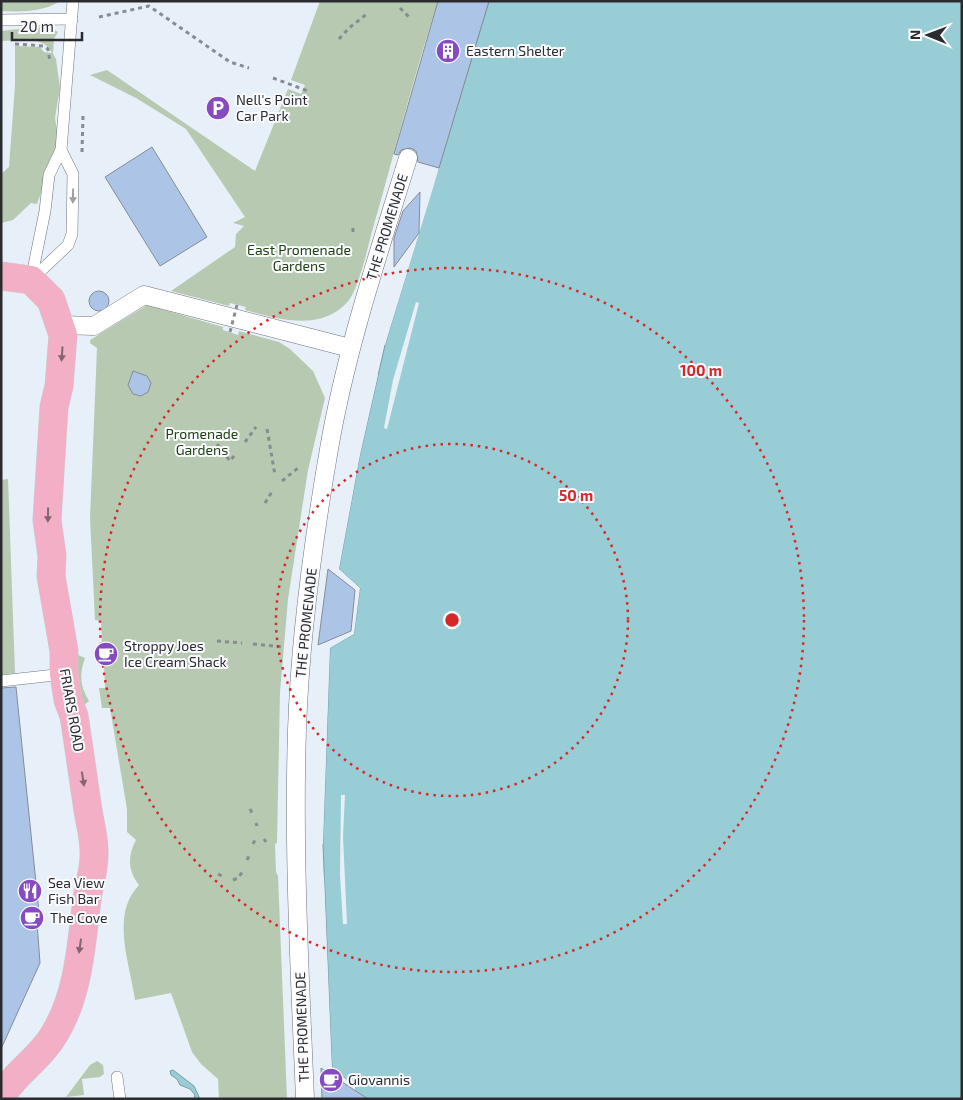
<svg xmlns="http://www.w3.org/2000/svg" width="963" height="1100" font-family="'Exo 2',sans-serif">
  <rect width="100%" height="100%" fill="#e7eff9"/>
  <!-- green -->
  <g fill="#b7c9b1">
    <path d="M1,1H60C44,12 21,12 1,11Z"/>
    <path d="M320,1H438C415,72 397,143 377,214C369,239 363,275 351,297C348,302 344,306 340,309C312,330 275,318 245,310L246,307L230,303L229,306L171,291L235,247L236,234L244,226L233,223L245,217L186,129L136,98L90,75L107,70L255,171L288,89L301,94L305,85L291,80Z"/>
    <path d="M36,27H49L58,32L54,39L53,54L56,59L60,88L55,118L59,142L37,204L31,203L13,220L1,223V174L9,167L15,85V46L40,47L44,52L52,53C44,35 19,41 1,41V31Z"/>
    <path d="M147,305L223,327V330L238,335L239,331L279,342L290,349L313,371L325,398L308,470L288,599L280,692L277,843L275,844L276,872L278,876L287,1099H219L218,1079L201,1064L192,1052L171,993L135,1000C130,964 110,915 139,885C127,870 128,855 136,840L127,832V809L110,708H102L99,688H105L104,664H111L117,658L116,649L110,643L102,644L101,621L95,620L90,518L97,348L90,343V340Z"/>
    <polygon points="8,479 15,673 1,675 1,480"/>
    <path d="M78,655L85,658C79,675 80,686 89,701L83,706L73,692Z"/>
    <polygon points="97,1061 103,1065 104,1074 100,1077 82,1079 84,1095 66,1097 90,1065"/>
  </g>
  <!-- water -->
  <g fill="#99cdd5" stroke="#779ca3">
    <polygon points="489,1 962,1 962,1099 356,1099 355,1085 332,1070 323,844 330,648 354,634 360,588 339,569 360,455 385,345"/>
    <polygon points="173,1070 194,1086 200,1099 194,1099 195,1095 190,1089 180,1085 177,1079 171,1075 170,1071"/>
  </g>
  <!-- pier -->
  <g fill="#e7eff9">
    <polygon points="437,167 439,168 431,195 385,345 383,345"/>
    <polygon points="416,302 419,303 387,429 384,428 393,380"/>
    <polygon points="375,375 378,375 360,455 339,569 360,588 354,634 330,648 323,844 321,844 328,647 352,633 357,589 337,569 357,455"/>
    <polygon points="341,795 345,795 343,837 347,924 343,924 340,875"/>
    <polygon points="322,876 324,876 332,1070 355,1085 356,1099 353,1099 352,1086 329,1071"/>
  </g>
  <!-- building -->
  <g fill="#acc5e7" stroke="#858c95">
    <polygon points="438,1 489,1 439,168 418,162 416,151 411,148 401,150 398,155 394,154"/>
    <polygon points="152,147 207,237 160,266 105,177"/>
    <polygon points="420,192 419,233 394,267 394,238 403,211"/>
    <circle cx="99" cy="301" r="10"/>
    <polygon points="133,371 147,376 151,383 148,392 141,396 133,394 128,385"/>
    <polygon points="328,569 355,590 351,631 318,645"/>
    <circle cx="106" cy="654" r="11"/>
    <polygon points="16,687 40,922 37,922 40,963 1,1049 1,688"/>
    <polygon points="321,1068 368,1099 322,1099"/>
  </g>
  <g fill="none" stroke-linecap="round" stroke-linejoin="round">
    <!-- service casing -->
    <g stroke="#6e757e" stroke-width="12">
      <g id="service">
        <polyline points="1,20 72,19"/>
        <polyline points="31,280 45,211 49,175 61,150 73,1"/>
        <polyline points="31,280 68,245 72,234 73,174 61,150"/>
        <polyline points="1,681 64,674"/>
        <polyline points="117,1077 120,1099"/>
      </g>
    </g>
    <!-- pedestrian casing -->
    <g stroke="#6e757e" stroke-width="19">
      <g id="pedestrian">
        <polyline points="61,325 94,326 144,295 350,348"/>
        <path d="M305,1099C300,976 293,853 297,730C300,636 313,542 329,449C346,350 378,255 408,158"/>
      </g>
    </g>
    <!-- primary casing -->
    <g stroke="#cccccd" stroke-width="29">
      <path id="primary" d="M1,276L31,280L51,300L63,335L59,386L54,407L47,520L52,556L51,576L64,651V674L68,700L74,716C79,747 83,778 88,810C90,824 94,837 94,851C95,869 89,883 87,900C81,945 79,993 55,1033C41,1058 16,1072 1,1096"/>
    </g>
    <!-- path -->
    <g stroke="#878c93" stroke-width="3" stroke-dasharray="4 4" stroke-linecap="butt">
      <polyline points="400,8 410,18"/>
      <polyline points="99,17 149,6 230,62 249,68"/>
      <polyline points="339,39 349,28 368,13"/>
      <polyline points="15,44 44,46 48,49 50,62"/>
      <polyline points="273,78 308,91"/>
      <polyline points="82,152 83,116"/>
      <polyline points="353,228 353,234"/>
      <polyline points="267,429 275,475"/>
      <polyline points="245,442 256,427"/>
      <polyline points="217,444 230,461 234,456"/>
      <polyline points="282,481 298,468"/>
      <polyline points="265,503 273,490"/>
      <polyline points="217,641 242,643"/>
      <polyline points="253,644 283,647"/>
      <polyline points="250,809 252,813"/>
      <polyline points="256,823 257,826"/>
      <polyline points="264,839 266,842"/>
      <polyline points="253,844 255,840"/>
      <polyline points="247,860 249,856"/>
      <polyline points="218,874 222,876"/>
      <polyline points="233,880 238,878 243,871"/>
    </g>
    <!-- service -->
    <use href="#service" stroke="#fff" stroke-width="11"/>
    <!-- pedestrian -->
    <use href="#pedestrian" stroke="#fff" stroke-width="18"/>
    <!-- primary -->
    <use href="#primary" stroke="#f2afc5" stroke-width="28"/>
    <!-- path-bridge -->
    <polyline stroke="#878c93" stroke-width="3" stroke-dasharray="4 4" stroke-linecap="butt" points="230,332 237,305"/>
  </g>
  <!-- one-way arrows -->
  <defs><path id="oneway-solid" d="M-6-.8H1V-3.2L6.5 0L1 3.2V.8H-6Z" transform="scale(1.25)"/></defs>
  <use fill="#9fa0a1" href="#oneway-solid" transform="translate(73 196) rotate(91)"/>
  <g fill="#836672">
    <use href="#oneway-solid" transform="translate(62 354) rotate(94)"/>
    <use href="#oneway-solid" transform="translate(48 515) rotate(91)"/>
    <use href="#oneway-solid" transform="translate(83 779) rotate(81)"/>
    <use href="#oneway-solid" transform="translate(80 946) rotate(98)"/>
  </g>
  <!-- distance rings -->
  <g fill="none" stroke="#d62828" stroke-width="2.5" stroke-dasharray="2.5 5">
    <circle cx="452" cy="620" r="176"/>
    <circle cx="452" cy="620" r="352"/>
  </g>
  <!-- icons -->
  <defs>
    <g id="building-disc" transform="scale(1.25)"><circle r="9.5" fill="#874bc1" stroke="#fafbfe"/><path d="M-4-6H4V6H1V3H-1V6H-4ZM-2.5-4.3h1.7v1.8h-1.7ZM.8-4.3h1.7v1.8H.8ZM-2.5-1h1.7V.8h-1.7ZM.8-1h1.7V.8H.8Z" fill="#fff"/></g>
    <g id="parking-disc" transform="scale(1.25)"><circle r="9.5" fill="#874bc1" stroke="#fafbfe"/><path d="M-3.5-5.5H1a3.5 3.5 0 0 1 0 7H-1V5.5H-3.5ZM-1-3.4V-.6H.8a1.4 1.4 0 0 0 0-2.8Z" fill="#fff"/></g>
    <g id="cafe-disc" transform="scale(1.25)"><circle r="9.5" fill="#874bc1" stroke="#fafbfe"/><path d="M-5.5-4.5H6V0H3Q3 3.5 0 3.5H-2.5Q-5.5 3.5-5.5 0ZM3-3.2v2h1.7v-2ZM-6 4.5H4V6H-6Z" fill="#fff"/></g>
    <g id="restaurant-disc" transform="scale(1.25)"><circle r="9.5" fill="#874bc1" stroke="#fafbfe"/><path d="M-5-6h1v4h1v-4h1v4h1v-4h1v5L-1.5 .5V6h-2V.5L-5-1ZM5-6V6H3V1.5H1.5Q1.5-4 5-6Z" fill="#fff"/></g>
  </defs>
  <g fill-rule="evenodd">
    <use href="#building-disc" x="448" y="51"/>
    <use href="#parking-disc" x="218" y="108"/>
    <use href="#cafe-disc" x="106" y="654"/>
    <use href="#restaurant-disc" x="30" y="891"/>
    <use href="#cafe-disc" x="32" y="918"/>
    <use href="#cafe-disc" x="331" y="1080"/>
  </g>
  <g text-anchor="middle" stroke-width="4" stroke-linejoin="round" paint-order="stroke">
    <!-- poi labels -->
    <g font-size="14" fill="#292b2f" stroke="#fafbfe" text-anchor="start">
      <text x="466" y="56">Eastern Shelter</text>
      <text x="236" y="105">Nell's Point<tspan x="236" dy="16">Car Park</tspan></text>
      <text x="124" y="651">Stroppy Joes<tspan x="124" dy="16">Ice Cream Shack</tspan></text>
      <text x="48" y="888">Sea View<tspan x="48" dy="16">Fish Bar</tspan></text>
      <text x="50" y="923">The Cove</text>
      <text x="348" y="1085">Giovannis</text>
    </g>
    <!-- street labels -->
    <g font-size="14" fill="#292b2f" stroke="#fafbfe">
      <text transform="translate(387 227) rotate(-73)" y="5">THE PROMENADE</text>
      <text transform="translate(306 623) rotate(-84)" y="5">THE PROMENADE</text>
      <text transform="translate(72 710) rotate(80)" y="5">FRIARS ROAD</text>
      <text transform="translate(302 1027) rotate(-92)" y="5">THE PROMENADE</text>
    </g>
    <!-- park labels -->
    <g font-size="14" fill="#1f4111" stroke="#fafbfe">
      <text x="299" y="255">East Promenade<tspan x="299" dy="16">Gardens</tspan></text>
      <text x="202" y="439">Promenade<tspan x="202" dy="16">Gardens</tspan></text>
    </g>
  </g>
  <circle cx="452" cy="620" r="8" fill="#d62828" stroke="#fafbfe" stroke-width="2.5"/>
  <g font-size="15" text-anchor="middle" font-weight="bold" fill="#d62828" stroke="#fafbfe" stroke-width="4" stroke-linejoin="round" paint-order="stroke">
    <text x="701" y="376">100 m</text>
    <text x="576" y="501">50 m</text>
  </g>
  <!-- border -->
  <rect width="963" height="1100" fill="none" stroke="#292b2f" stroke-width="5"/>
  <!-- north arrow -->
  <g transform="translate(928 35) rotate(271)" stroke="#fafbfe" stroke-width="4" paint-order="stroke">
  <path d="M0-4L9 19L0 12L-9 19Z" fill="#292b2f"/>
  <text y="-8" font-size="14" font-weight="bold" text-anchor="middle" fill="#292b2f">N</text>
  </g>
  <!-- scale -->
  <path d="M12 32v8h70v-8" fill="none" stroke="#292b2f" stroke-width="2.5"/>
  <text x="20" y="32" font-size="15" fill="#292b2f" stroke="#fafbfe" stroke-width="4" paint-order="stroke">20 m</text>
</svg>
